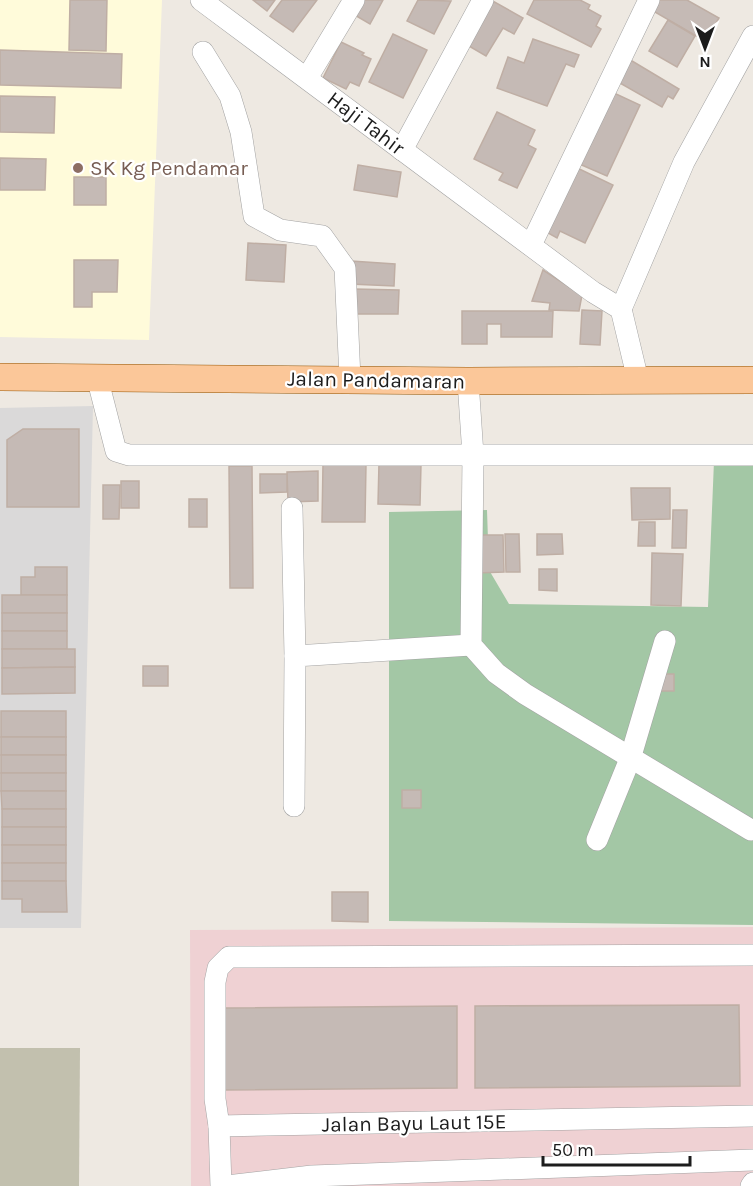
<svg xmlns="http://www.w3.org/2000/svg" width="753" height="1186" font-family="Karla,sans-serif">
  <rect width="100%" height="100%" fill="#eee9e2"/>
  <!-- residential -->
  <polygon fill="#dad9d9" points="93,406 81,928 0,928 0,408"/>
  <!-- commercial -->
  <polygon fill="#efd1d3" points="753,927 753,1186 191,1186 190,930"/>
  <!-- education -->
  <polygon fill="#fffbda" points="0,0 162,0 149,340 0,337"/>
  <!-- construction -->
  <polygon fill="#c2c0ae" points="0,1048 80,1048 79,1186 0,1186"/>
  <!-- cemetery -->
  <polygon fill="#a3c7a5" points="714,461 753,462 753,925 389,921 389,512 487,510 489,570 509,604 708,607"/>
  <!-- building -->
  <g fill="#c5bab5" stroke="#bfaea4" stroke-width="1.5">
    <polygon points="70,0 107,0 106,51 69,50"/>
    <polygon points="253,0 275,0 267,11"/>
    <polygon points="282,0 317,0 293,32 270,16"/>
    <polygon points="352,0 383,0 370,24 353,14"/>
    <polygon points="418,0 451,1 434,34 407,21"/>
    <polygon points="491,0 523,18 514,34 503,28 486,56 457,39"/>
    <polygon points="534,0 580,0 590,5 588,9 601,16 596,26 601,29 591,47 527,14"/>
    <polygon points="652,0 687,0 719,18 705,41 648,8"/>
    <polygon points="668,20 695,36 677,67 649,51"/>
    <polygon points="393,34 427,50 403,98 369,82"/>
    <polygon points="533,39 579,55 574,67 566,64 547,106 497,88 508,57 524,63"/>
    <polygon points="341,42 364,53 362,55 371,59 359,86 350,82 346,89 323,78"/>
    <polygon points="0,50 122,54 121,88 0,85"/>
    <polygon points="617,52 679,89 673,99 668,96 662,107 604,74"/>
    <polygon points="601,87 640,105 607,176 568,159"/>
    <polygon points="0,96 55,97 54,133 0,132"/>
    <polygon points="497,112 535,130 528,145 536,149 517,188 499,180 503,173 474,159"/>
    <polygon points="0,158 46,159 45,190 0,190"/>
    <polygon points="358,165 401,172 397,197 354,190"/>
    <polygon points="571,165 613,185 585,243 560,231 557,238 548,233"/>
    <rect x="74" y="177" width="32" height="28"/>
    <polygon points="248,243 286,245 284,282 246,280"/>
    <polygon points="74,260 118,260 117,292 92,292 92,307 74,307"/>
    <polygon points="351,261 395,264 394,286 350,284"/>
    <polygon points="543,270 582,295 579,311 549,310 550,303 532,301"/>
    <polygon points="354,289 399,290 398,314 354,314"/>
    <polygon points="582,310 602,311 600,345 580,344"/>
    <polygon points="462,311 553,311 552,337 501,337 501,324 487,324 487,344 462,344"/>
    <polygon points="23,429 79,429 79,507 7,507 7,440"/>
    <polygon points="379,463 421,464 420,505 378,504"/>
    <polygon points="323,464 366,464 365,522 322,522"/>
    <polygon points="229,466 252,466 253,588 230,588"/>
    <polygon points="318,471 318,501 288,502 287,472"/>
    <polygon points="260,474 287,474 287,492 260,493"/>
    <rect x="121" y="481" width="18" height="27"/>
    <polygon points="103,485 120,485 119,519 103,519"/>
    <polygon points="631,488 670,488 670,519 632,520"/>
    <rect x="189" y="499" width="18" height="28"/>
    <polygon points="673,510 687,510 686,548 672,548"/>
    <polygon points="639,522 655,522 655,546 638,546"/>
    <polygon points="505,534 519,534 520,572 506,572"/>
    <polygon points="537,534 562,534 563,554 537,555"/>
    <polygon points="476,535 503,535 504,572 477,573"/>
    <polygon points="652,553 683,554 681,606 651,605"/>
    <polygon points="35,567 67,567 67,595 21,595 21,577 35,577"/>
    <polygon points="539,569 557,569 557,591 539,590"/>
    <rect x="2" y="595" width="65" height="18"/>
    <rect x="2" y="613" width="65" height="18"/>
    <rect x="2" y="631" width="65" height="18"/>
    <polygon points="2,649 75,649 75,667 2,668"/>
    <rect x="143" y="666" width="25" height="20"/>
    <polygon points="75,667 75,693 2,694 2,668"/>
    <rect x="657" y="674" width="17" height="17"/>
    <rect x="1" y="711" width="65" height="26"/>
    <rect x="1" y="737" width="65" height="18"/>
    <rect x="1" y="755" width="65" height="18"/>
    <rect x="1" y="773" width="65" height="18"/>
    <rect x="402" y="790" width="19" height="18"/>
    <polygon points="1,791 66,791 66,809 2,809"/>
    <rect x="2" y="809" width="64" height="18"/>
    <rect x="2" y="827" width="64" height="18"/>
    <rect x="2" y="845" width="64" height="18"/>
    <rect x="2" y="863" width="64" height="18"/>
    <polygon points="2,881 66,881 67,912 22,912 22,899 2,899"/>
    <polygon points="332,892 368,892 368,922 332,921"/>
    <polygon points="739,1005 740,1086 475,1088 475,1006"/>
    <polygon points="457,1006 457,1088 225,1090 224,1008"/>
  </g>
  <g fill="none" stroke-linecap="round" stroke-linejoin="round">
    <!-- minor casing -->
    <g stroke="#a3a3a3" stroke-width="22">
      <g id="minor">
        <polyline points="201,0 593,292 621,309 638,380"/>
        <polyline points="203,52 230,96 241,132 254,216 280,230 322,236 345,268 350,379"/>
        <polyline points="307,78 354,0"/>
        <polyline points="402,150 483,0"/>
        <polyline points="531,245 649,0"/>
        <polyline points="621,309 684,162 753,36"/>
        <polyline points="97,377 116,451 129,455 753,455"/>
        <polyline points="468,381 473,455 471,645 496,673 525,694 751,830"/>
        <polyline points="292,508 295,656"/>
        <polyline points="294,806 295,656 471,645"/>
        <polyline points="597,840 630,759 665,641"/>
        <polyline points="753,955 229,957 218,968 215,982 215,1099 219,1126 753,1116"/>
        <polyline points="219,1126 221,1186"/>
        <polyline points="227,1186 312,1176 753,1160"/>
        <polyline points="751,1186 753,1183"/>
      </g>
    </g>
    <!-- major casing -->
    <g stroke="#945400" stroke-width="28">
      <polyline id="major" points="0,377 468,381 753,380"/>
    </g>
    <!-- minor -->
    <use href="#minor" stroke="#fff" stroke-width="21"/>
    <!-- major -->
    <use href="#major" stroke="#fbc799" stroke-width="27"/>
  </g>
  <!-- markers -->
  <circle fill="#8d6e63" stroke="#fff" stroke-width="2" cx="78" cy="168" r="6"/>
  <g text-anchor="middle" stroke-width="4.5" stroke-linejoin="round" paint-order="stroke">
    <!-- street labels -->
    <g font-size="21" fill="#1c1c1c" stroke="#fff">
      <text transform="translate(366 123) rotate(37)" y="7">Haji Tahir</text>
      <text transform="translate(376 380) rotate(1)" y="7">Jalan Pandamaran</text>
      <text transform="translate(414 1123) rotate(-1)" y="7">Jalan Bayu Laut 15E</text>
    </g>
    <!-- education labels -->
    <g font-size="21" fill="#785e54" stroke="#fff" text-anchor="start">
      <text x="90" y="175">SK Kg Pendamar</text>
    </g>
  </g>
  <!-- north arrow -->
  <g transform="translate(705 48) rotate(180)" stroke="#ffffff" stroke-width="4.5" paint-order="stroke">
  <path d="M0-4.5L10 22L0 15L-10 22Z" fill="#1c1c1c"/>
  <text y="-9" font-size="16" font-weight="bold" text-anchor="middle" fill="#1c1c1c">N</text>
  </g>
  <!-- scale -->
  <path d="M543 1156v9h147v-9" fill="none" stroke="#1c1c1c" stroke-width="3"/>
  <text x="552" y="1156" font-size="18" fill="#1c1c1c" stroke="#ffffff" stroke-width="4.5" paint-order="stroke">50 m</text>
</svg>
